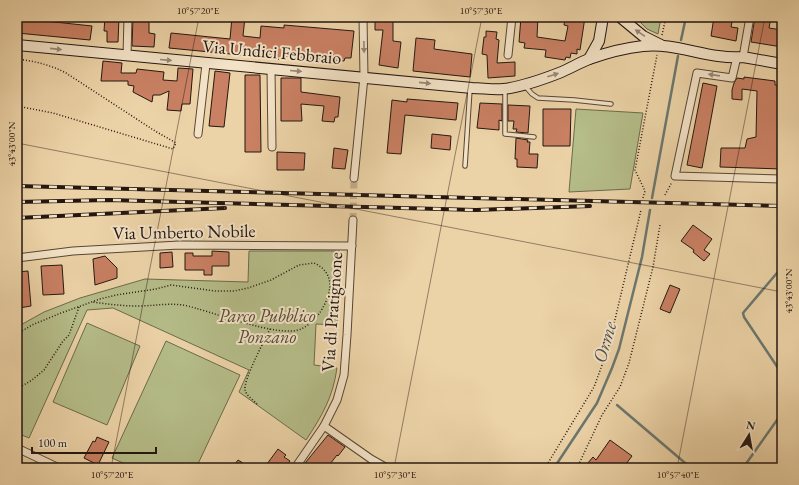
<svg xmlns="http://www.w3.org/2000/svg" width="799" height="485" font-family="'EB Garamond',serif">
  <rect width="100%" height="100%" fill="#ecd3a7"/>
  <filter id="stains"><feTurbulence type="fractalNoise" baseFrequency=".005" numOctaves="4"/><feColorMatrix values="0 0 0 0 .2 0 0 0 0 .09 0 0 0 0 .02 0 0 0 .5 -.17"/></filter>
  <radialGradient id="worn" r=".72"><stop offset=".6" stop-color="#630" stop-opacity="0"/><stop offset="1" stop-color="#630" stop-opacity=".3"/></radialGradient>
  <!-- green -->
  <g fill="#b5bd89" stroke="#6c6a4d">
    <polygon points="635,17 661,17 658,34 647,29"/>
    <polygon points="576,109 643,113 630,189 569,192"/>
    <path d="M249,251H340L337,325L316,324L314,365L337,368C333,397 322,416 306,440L239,392L249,370L113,308L87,310L29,438L17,433V327L44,312L80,298L145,279L248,282Z"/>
    <polygon points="87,323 140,346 107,425 53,402"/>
    <polygon points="166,341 240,375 196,468 134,468 112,458"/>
  </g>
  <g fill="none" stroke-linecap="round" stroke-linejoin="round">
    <!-- stream -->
    <g stroke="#6b7770" stroke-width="2.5">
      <polyline points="681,40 686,17"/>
      <polyline points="652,198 678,56"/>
      <polyline points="782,267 743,313 744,317 782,374"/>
      <polyline points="617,405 691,468"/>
      <polyline points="554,468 597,403 612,368 619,349 642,257 650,210"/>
      <polyline points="743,468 782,413"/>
    </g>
  </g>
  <!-- building -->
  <g fill="#c98063" stroke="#241711">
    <polygon points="105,17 119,17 118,42 107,42 107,31 104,31"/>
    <polygon points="133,17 149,17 149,33 155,34 154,47 132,46"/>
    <polygon points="232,17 245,17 243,36 260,38 261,26 284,28 284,25 354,31 351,58 345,58 344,61 285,56 285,60 259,57 260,54 242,53 241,55 169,48 171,33 230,39"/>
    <polygon points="375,17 393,17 393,41 401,42 398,68 379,65 383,30 375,30"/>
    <polygon points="521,17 538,17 537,37 565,41 568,26 564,25 565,17 585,17 580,50 577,49 577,54 571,53 570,58 566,57 565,60 545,57 546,50 524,48 525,43 519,42"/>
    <polygon points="714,17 733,17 731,27 738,28 736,41 711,36"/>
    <polygon points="755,17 771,17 769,28 782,30 782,47 751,42"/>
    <polygon points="17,18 92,26 90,40 17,33"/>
    <polygon points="486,31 497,32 496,39 499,40 497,63 515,62 515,76 488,78 487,55 482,54 484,37 486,37"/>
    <polygon points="416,38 435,40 434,49 472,54 470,77 413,71"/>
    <polygon points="103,61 122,63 121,73 136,73 137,69 164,72 163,80 177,81 178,68 193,69 190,104 182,104 181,111 167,110 169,91 160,95 153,95 152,102 133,92 134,86 128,85 128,81 101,81"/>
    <polygon points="215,71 230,73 224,127 209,126"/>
    <polygon points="245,75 260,75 261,152 245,152"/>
    <polygon points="744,77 775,81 775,85 782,86 782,169 720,167 721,148 745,148 747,139 756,137 757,91 742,89 742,100 732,99 732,90 734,83 737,78 744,79"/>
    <polygon points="281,78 301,78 301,92 340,97 338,117 335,117 334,122 322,121 324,106 301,104 302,121 281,121"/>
    <polygon points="703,83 717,86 702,168 687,165"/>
    <polygon points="407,99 458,103 456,120 405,115 401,154 387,153 392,100 407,102"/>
    <polygon points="480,103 502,104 502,121 499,120 499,130 477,128"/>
    <polygon points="508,105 530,106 528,133 516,132 517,129 513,129 514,121 508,121"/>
    <polygon points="543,109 571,109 570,146 543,146"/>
    <polygon points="432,134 451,136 450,150 431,148"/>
    <polygon points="516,138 528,140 527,142 530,142 529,154 538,154 537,168 517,167 517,159 515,159"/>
    <polygon points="334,148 348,150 345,169 332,168"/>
    <polygon points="277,152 305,153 304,170 277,170"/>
    <polygon points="693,225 712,239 704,250 710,254 704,261 693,252 694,250 681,241"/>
    <polygon points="212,251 229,252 229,266 212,266 212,275 204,275 204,270 185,270 185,253 193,253 193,256 212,256"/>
    <polygon points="172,252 173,267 160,268 160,253"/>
    <polygon points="105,256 117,268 117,278 95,285 93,259"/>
    <polygon points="62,265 64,294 43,295 41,266"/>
    <polygon points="28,271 31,306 19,308 17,272"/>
    <polygon points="670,285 680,289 670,313 660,309"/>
    <polygon points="328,435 345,447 338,456 337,455 327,468 301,468"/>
    <polygon points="97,437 109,442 98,465 84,458 93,441 95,442"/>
    <polygon points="610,440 632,456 623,468 606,468 601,464 598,468 592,468 587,464 593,457 596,460"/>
    <polygon points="278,449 286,455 284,457 290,461 285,468 272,468 267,464"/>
    <polygon points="238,460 251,468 232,468"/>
  </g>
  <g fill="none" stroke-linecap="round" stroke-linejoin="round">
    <!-- street-tunnel -->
    <polyline stroke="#c4ad89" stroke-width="7" stroke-dasharray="7 3.5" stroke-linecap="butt" points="353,220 354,178"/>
    <!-- lane casing -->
    <g stroke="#564636" stroke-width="5.5">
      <g id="lane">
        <polyline points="525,86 532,94 538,98 574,100 611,104"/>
        <polyline points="505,90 505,134 534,137"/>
        <polyline points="465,166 470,89"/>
      </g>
    </g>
    <!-- street casing -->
    <g stroke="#564636" stroke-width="9">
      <g id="street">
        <polyline points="508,55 512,17"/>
        <polyline points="127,56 128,17"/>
        <polyline points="737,57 732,78 697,73 675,176 782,179"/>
        <polyline points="743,57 750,17"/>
        <polyline points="271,69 272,147"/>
        <polyline points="198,134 206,64"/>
        <polyline points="354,178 364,77 363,17"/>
        <polyline points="17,258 73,251 179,245 352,246"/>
        <polyline points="324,426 371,459 387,468"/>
        <polyline points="17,448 59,468"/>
        <polyline points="295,468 324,426 337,400 344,375 347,335 353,220"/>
      </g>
    </g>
    <!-- secondary casing -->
    <g stroke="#241711" stroke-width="12">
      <g id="secondary">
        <polyline points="620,17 643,36 661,45"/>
        <path d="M17,45L472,88C482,88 493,90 503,89C522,87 541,80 559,73C569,69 579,63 589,59C606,53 625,48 643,46C676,42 709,60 743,57L782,64"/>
        <polyline points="589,59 599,41 603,17"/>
      </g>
    </g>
    <!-- path -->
    <g stroke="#241711" stroke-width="1.5" stroke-dasharray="1 2" stroke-linecap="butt">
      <polyline points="662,35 666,17"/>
      <path d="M17,59C34,61 51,65 66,73L155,131L176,143L173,149L53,113L17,106"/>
      <polyline points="665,195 672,182"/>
      <polyline points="643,198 645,191 635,170 657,55"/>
      <path d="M17,334L32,325L61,313L100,299L116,295L156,289L171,285L215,291H234L248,288L271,280L299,265L314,263C323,267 330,274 330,286C329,296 325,305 319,314C314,320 308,326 301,329C279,339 209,310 183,305C167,303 153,306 137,306C122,306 107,304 92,302"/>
      <polyline points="17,389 32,380 44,370 63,341 69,335 79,307"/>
      <path d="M257,404C253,400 246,395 245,390C243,381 265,339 270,329"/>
      <polyline points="545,468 594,387 608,349 641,210"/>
      <polyline points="577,468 602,415 620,387 629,363 653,267 660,225"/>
    </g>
    <!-- lane -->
    <use href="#lane" stroke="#f3e2c6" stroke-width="3.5"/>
    <!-- street -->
    <use href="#street" stroke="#f3e2c6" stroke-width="7"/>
    <!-- secondary -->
    <use href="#secondary" stroke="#f3e2c6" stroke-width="10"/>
    <!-- rail casing -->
    <g stroke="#241711" stroke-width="4">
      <g id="rail">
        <polyline points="17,186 782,206"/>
        <polyline points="17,202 109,200 476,210 590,206"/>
        <polyline points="17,218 225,208"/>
      </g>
    </g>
    <!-- rail -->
    <use href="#rail" stroke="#f3e2c6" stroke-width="2.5" stroke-dasharray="8" stroke-linecap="butt"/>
  </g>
  <!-- one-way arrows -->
  <defs><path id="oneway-solid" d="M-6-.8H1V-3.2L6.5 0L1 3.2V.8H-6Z"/></defs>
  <g fill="#968775">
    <use href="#oneway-solid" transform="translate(640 33) rotate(-146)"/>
    <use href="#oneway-solid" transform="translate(364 47) rotate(89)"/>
    <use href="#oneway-solid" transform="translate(56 49) rotate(6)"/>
    <use href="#oneway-solid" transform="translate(166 60) rotate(5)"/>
    <use href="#oneway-solid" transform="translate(296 71) rotate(5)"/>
    <use href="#oneway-solid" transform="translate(553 75) rotate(-18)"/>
    <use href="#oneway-solid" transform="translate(714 75) rotate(-172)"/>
    <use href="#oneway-solid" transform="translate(425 83) rotate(6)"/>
  </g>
  <!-- ticks -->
  <path fill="none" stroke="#241711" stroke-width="1" stroke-opacity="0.45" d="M17,143L782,292M111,468L199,17M394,468L482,17M677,468L765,17"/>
  <g text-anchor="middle" stroke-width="4" stroke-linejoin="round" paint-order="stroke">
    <!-- street labels -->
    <g font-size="18" fill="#241711" stroke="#f3e2c6">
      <text transform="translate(272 52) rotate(5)" y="6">Via Undici Febbraio</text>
      <text transform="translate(184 232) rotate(-1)" y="6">Via Umberto Nobile</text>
      <text transform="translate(332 312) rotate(-86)" y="6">Via di Pratignone</text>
    </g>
    <!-- park labels -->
    <g font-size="18" font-style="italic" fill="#504935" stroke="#f3e2c6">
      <text x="267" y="322">Parco Pubblico<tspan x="267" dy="21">Ponzano</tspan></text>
    </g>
    <!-- water labels -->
    <g font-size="19" font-style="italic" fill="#4d4f48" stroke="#f3e2c6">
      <text transform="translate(604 342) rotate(-74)" y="7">Orme</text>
    </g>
  </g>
  <!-- margin -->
  <rect width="799" height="485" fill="none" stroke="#ecd3a7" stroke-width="44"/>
  <!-- north arrow -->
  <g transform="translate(749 435) rotate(11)" stroke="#f3e2c6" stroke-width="3" paint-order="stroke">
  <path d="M0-3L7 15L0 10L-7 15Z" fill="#241711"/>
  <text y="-6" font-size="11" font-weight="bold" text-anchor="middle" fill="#241711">N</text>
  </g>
  <!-- scale -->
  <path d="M32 447v6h124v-6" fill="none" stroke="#241711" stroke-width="2"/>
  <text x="38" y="447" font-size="12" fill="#241711" stroke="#f3e2c6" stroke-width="3" paint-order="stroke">100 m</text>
  <rect x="22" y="22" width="755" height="441" fill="none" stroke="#241711" stroke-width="1.5"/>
  <g font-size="10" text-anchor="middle" fill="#241711">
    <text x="198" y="14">10°57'20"E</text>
    <text x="481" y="14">10°57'30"E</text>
    <text transform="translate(11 144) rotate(-90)" y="4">43°43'00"N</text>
    <text transform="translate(788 291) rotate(-90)" y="4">43°43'00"N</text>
    <text x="112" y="478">10°57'20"E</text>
    <text x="395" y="478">10°57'30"E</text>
    <text x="678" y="478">10°57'40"E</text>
  </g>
  <rect width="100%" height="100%" filter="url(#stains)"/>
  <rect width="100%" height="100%" fill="url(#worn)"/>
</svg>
